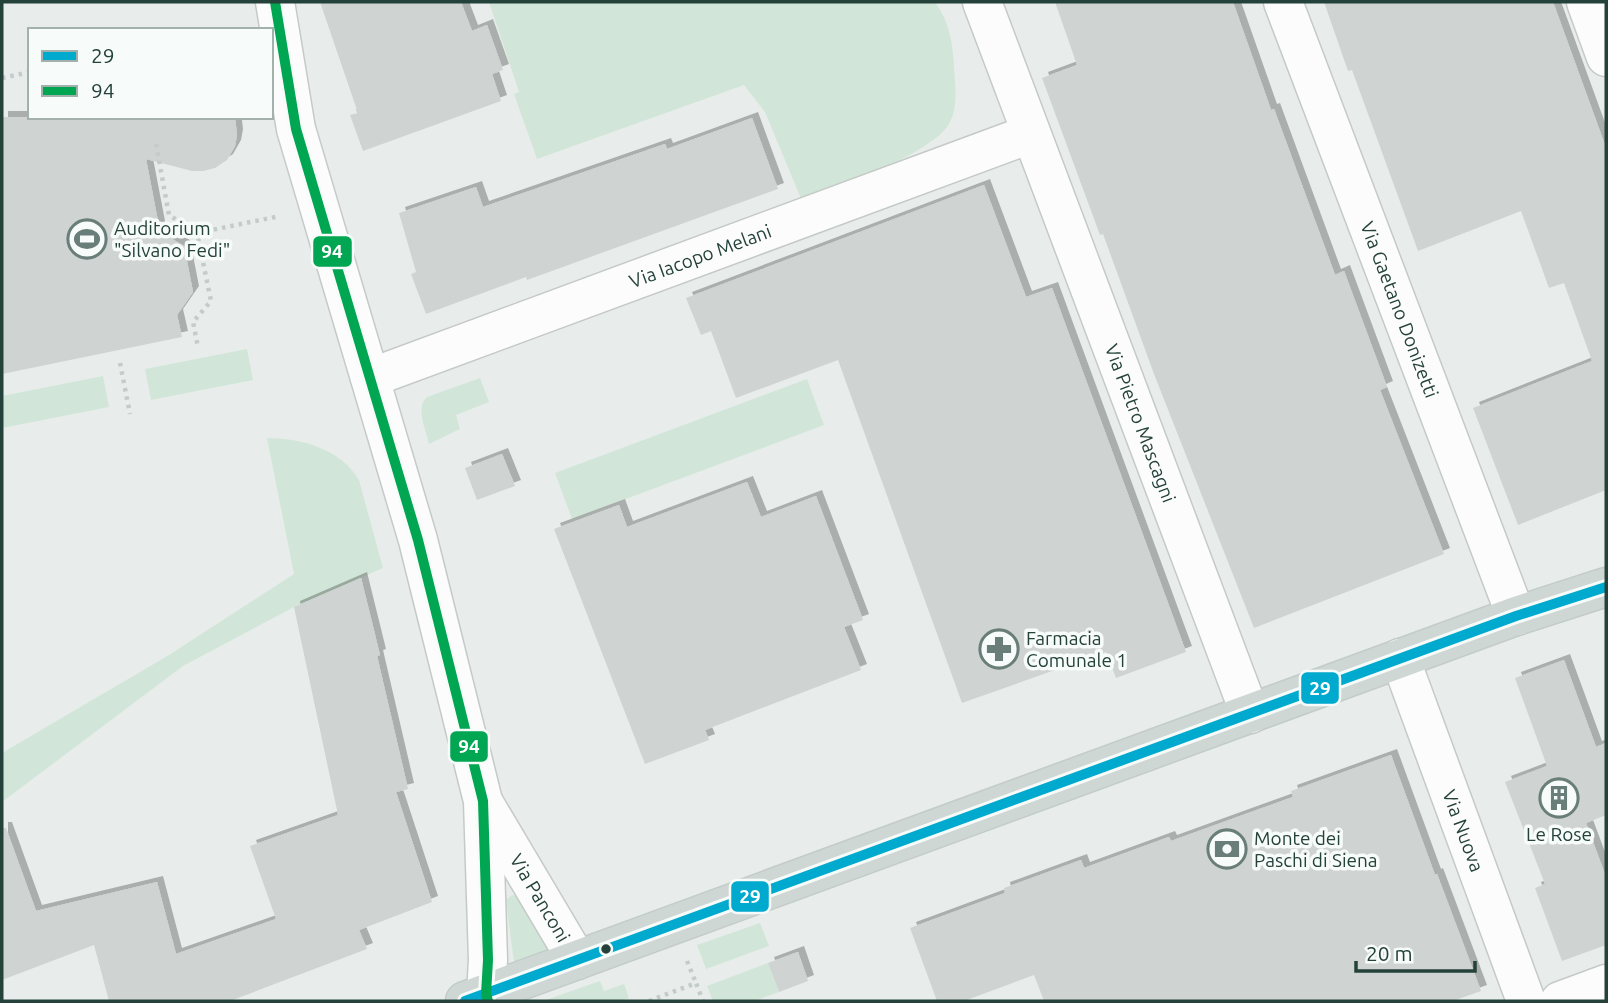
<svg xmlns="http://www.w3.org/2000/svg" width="1608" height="1003" font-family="Ubuntu,sans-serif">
  <defs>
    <filter id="shadow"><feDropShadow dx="6" dy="-6" stdDeviation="0" flood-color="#0004"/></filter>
  </defs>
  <rect width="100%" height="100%" fill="#e8edeb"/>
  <!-- green -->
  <g fill="#d1e6d8">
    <path d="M489,2H935C949,21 953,43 954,67C955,84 958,104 951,120C938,153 835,187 802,201L765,112L744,85L537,159L514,94L519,92Z"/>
    <polygon points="247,349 253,380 151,400 145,369"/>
    <polygon points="103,376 109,407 2,428 2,396"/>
    <path d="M480,378L489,402L456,415L460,429L429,444C426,429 415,408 427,397Z"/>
    <polygon points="807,379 824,425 572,519 555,473"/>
    <path d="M267,438C301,438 341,449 359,480L383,568L294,607L183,666L2,802V753L169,655L294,574Z"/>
    <polygon points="512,895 518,896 550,949 514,963 506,900"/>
    <polygon points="760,923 769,946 706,969 697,945"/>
    <polygon points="768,963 779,992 754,1001 713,1001 707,986"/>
    <polygon points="600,981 604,991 624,984 629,998 621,1001 543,1001"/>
  </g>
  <!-- building -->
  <g fill="#cfd4d2" filter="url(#shadow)">
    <polygon points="320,2 461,2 472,31 487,25 503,70 492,74 501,101 363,151 350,115 358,113"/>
    <polygon points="1055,2 1233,2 1271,110 1274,109 1335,275 1344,271 1387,387 1380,390 1444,554 1254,628 1154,374 1103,234 1100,235 1042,78 1077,65"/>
    <polygon points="1324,2 1553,2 1606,148 1606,490 1518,525 1473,408 1592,361 1564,283 1549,288 1521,211 1418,251 1352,70 1348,71"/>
    <polygon points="2,117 235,117 237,135 235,146 227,160 215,168 203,171 192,171 146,159 160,232 184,246 193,292 177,315 182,337 2,374"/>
    <polygon points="752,118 778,189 527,280 526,277 426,314 411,274 416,272 399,213 476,187 483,207 665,144 667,149"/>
    <polygon points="984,185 1026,297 1052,288 1186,652 1116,678 1106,652 962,703 838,360 736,398 711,331 701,335 686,298"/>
    <polygon points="502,454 515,486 477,500 465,468"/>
    <polygon points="747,482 761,517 816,496 863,620 844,627 861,670 705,730 709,740 645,764 554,529 619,505 627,527"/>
    <polygon points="361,578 380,655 377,656 408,789 396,792 432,902 359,930 367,949 230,1001 109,1001 94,945 2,980 2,828 6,828 36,911 157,882 176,954 276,919 250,846 338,815 294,607"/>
    <polygon points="1564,660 1596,747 1606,743 1606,815 1586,823 1606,877 1606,945 1562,961 1535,888 1545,884 1505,782 1547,766 1515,678"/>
    <polygon points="1391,755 1435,875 1437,874 1481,991 1453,1001 1044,1001 1034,975 964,1001 937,1001 910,928 1005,893 1004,888 1081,860 1084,868 1169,837 1171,841 1293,797 1291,791"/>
    <polygon points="798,952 808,981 779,992 768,963"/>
  </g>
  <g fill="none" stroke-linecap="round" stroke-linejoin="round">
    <!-- minor casing -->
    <g stroke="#c5cac8" stroke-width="41">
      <g id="minor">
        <polyline points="275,2 296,129 418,540 483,801 488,960 486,994 488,1001"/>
        <path id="s1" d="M982,2L1250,714"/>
        <path id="s2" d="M1283,2L1516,616"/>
        <polyline points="1586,2 1606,57"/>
        <path id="s3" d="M370,378L1030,134"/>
        <path id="s4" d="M1400,658L1526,1001"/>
        <path id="s5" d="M485,805L577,960"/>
        <polyline points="1560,1001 1606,984"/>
      </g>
    </g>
    <!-- major casing -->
    <g stroke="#c3ccc9" stroke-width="41">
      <polyline id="major" points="465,1001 1516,616 1606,587"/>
    </g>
    <!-- path -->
    <g stroke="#c3ccca" stroke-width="4.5" stroke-dasharray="3.5 5" stroke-linecap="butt">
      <polyline points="2,78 30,72"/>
      <polyline points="156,144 169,215 197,233 211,301 193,322 198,347"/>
      <polyline points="197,233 280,216"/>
      <polyline points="120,363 130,414"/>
      <polyline points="687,961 696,983"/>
      <polyline points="649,1001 696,983 703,1001"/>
    </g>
    <!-- minor -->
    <use href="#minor" stroke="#fcfcfc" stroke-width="38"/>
    <!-- major -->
    <use href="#major" stroke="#cfd7d5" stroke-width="38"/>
    <!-- bus-1 casing -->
    <g stroke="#f7fbf9" stroke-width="16">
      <polyline id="bus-1" points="465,1001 1516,616 1606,587"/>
    </g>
    <!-- bus-2 casing -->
    <g stroke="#f7fbf9" stroke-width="16">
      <polyline id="bus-2" points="275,2 296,129 418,540 483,801 488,960 486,994 488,1001"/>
    </g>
    <!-- bus-1 -->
    <use href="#bus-1" stroke="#00a9ce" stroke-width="10"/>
    <!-- bus-2 -->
    <use href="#bus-2" stroke="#00a651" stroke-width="10"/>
  </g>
  <!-- icons -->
  <defs>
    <g id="stadium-ring" transform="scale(2.0125)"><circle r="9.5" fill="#f7fbf9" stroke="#697e78" stroke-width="1.5"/><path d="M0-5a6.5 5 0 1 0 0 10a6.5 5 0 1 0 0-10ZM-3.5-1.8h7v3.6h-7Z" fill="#697e78"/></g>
    <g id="pharmacy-ring" transform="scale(2.0125)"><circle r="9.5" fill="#f7fbf9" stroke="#697e78" stroke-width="1.5"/><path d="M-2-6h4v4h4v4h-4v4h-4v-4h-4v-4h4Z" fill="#697e78"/></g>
    <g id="building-ring" transform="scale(2.0125)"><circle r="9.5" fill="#f7fbf9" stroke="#697e78" stroke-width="1.5"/><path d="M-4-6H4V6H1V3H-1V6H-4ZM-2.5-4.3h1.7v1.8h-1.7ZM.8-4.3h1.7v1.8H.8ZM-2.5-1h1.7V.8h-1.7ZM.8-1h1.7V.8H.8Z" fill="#697e78"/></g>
    <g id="bank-ring" transform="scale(2.0125)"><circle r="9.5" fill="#f7fbf9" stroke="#697e78" stroke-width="1.5"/><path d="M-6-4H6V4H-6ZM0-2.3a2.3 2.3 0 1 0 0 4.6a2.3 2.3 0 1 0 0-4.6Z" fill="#697e78"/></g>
  </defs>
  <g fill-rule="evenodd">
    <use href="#stadium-ring" x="87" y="239"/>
    <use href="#pharmacy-ring" x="999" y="649"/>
    <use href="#building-ring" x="1559" y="798"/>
    <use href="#bank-ring" x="1227" y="849"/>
  </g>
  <!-- markers -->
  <circle fill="#24423a" stroke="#f7fbf9" stroke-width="2.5" cx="606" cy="949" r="6"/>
  <g text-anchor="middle" stroke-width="7" stroke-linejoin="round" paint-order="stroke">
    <!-- poi labels -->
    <g font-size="19" fill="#24423a" stroke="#f7fbf9" text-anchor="start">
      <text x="114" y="235">Auditorium<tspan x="114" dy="22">"Silvano Fedi"</tspan></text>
      <text x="1026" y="645">Farmacia<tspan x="1026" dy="22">Comunale 1</tspan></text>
      <text x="1559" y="841" text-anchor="middle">Le Rose</text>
      <text x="1254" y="845">Monte dei<tspan x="1254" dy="22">Paschi di Siena</tspan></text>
    </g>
    <!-- street labels -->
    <g font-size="19" fill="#24423a" stroke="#f7fbf9">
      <text dy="7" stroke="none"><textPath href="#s3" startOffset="352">Via Iacopo Melani</textPath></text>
      <text dy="7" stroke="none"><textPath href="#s2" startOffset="329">Via Gaetano Donizetti</textPath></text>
      <text dy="7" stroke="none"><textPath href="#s1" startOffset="450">Via Pietro Mascagni</textPath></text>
      <text dy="7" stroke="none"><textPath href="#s4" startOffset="184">Via Nuova</textPath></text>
      <text dy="7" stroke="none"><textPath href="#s5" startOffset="108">Via Panconi</textPath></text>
    </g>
  </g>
  <g stroke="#f7fbf9" stroke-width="2.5">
    <rect x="312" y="235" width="41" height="33" rx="7" fill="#00a651"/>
    <rect x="1300" y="671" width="40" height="34" rx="7" fill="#00a9ce"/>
    <rect x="449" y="730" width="40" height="33" rx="7" fill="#00a651"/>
    <rect x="730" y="880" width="40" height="33" rx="7" fill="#00a9ce"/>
  </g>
  <g font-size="19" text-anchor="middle" font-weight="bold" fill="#fff">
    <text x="332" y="258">94</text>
    <text x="1320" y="695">29</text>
    <text x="469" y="753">94</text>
    <text x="750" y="903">29</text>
  </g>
  <!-- border -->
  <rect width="1608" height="1003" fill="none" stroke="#24423a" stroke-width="7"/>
  <!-- legend -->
  <rect x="28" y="28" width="245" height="91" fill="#f7fbf9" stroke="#a3b1ad" stroke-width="2"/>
  <rect x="42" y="51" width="35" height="10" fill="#00a9ce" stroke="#a3b1ad" stroke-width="2"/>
  <text x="91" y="63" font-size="21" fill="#24423a">29</text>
  <rect x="42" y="86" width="35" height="10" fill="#00a651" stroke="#a3b1ad" stroke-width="2"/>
  <text x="91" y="98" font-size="21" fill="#24423a">94</text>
  <!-- scale -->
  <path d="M1356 961v10h119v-10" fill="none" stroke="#24423a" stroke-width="3.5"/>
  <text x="1366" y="961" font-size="21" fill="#24423a" stroke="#f7fbf9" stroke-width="5" paint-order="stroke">20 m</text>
</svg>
